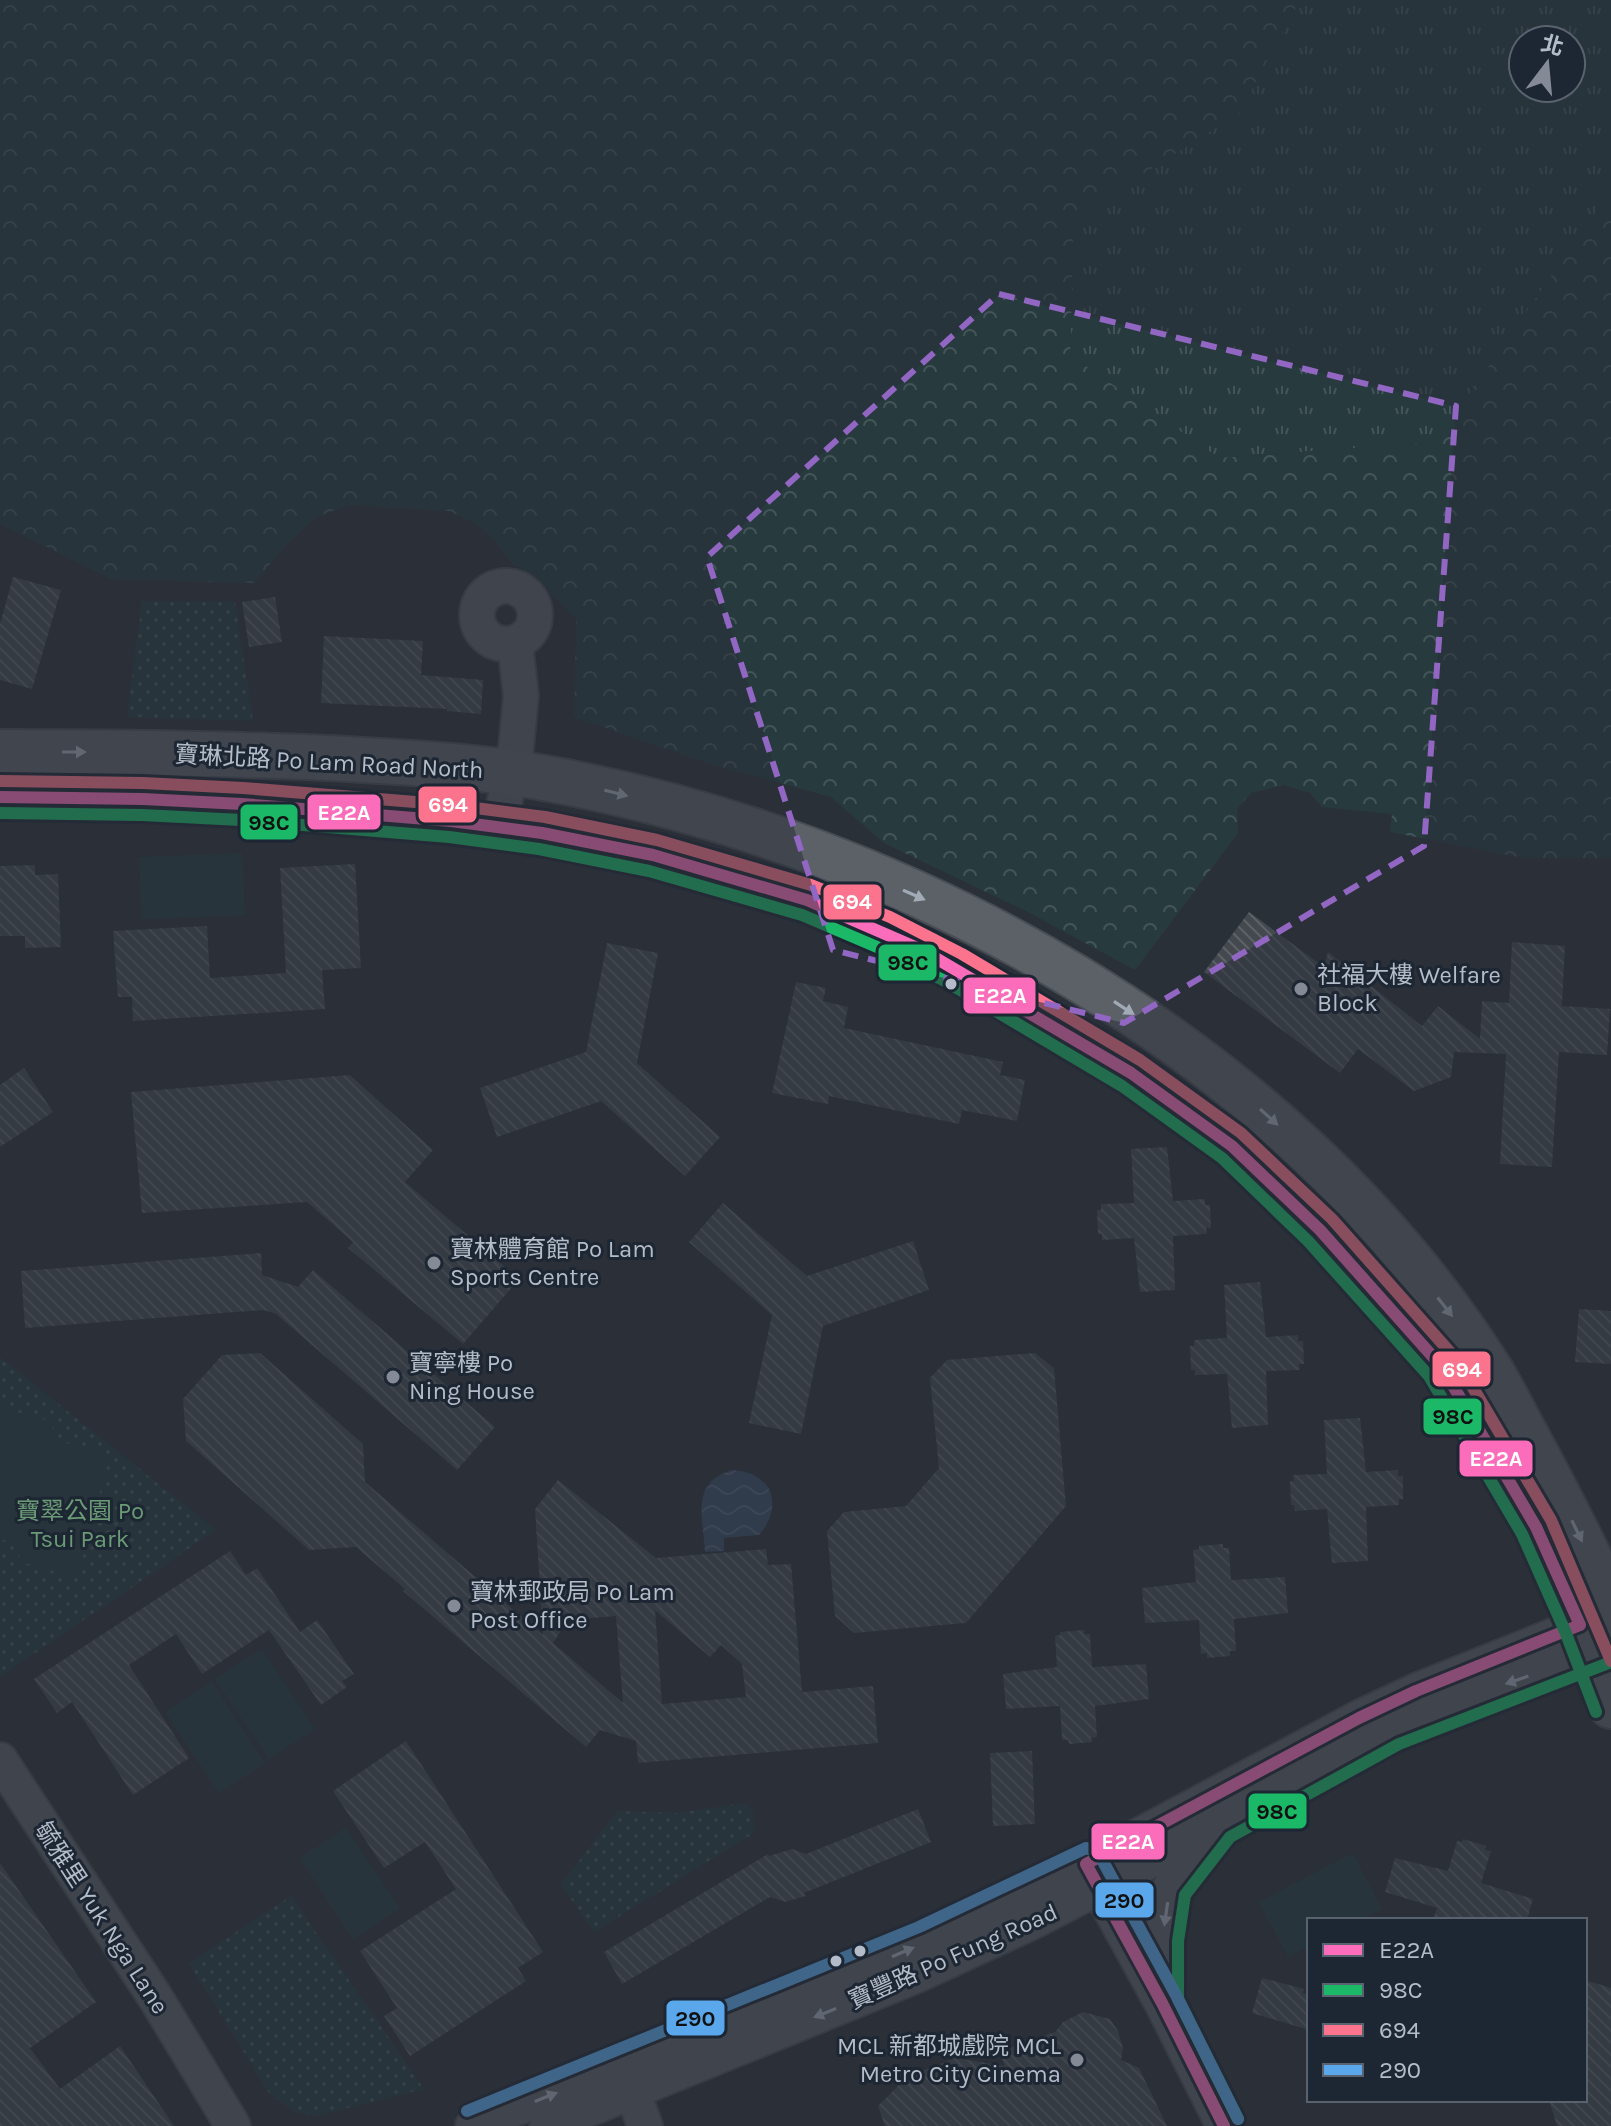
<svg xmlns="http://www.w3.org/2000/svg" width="1611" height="2126" font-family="Karla,'Noto Sans TC',sans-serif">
  <defs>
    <pattern id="grass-tufts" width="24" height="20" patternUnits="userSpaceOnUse" patternTransform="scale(2)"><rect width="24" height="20" fill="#273a3e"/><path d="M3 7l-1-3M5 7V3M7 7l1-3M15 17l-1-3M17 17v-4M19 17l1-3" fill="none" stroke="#445559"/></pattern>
    <pattern id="forest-crowns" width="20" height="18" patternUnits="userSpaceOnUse" patternTransform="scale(2)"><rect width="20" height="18" fill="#273a3e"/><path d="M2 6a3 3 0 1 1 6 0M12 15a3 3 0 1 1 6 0" fill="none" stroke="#445559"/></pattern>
    <pattern id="park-dots" width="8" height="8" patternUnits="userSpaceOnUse" patternTransform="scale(2)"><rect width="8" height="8" fill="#273a3e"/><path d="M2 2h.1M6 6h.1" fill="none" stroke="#445559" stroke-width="1.8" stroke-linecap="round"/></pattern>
    <pattern id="water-waves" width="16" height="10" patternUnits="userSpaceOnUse" patternTransform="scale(2)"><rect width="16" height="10" fill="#384963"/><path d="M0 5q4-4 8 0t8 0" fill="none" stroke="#526178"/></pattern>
    <pattern id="building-back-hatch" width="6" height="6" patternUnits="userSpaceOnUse" patternTransform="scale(2)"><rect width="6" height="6" fill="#444950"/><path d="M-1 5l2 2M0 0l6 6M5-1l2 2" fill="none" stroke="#5d6168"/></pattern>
  </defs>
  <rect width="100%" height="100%" fill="#2a3038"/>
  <!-- grass -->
  <path fill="url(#grass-tufts)" fill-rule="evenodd" d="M1300,0H1611V190L1436,442L1219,458L1070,355L1074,218L1239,113ZM1523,40H1571V88H1523Z"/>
  <!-- forest -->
  <polygon fill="url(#forest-crowns)" points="0,0 1300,0 1239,113 1074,218 1070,355 1219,458 1436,442 1611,190 1611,858 1523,858 1390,832 1392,814 1322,807 1310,793 1284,785 1251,793 1237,809 1238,833 1135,970 1028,912 884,843 831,797 711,764 574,717 576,619 535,576 513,564 491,536 471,521 448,511 348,505 315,518 285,546 254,583 112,579 0,524"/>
  <!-- park -->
  <g fill="url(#park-dots)">
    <polygon points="142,601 235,602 253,721 127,717"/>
    <polygon points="0,1357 216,1530 0,1677"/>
    <polygon points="744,1803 753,1809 754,1833 594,1932 561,1885 617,1811 677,1813"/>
    <polygon points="291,1896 424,2089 316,2116 294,2112 269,2093 189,1963"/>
  </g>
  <!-- pitch -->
  <g fill="#273a3e">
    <polygon points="242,853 245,915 142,919 139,857"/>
    <polygon points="0,1408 54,1422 51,1439 110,1455 77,1577 18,1561 22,1545 0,1539"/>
    <polygon points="262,1649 315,1729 269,1759 215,1679"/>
    <polygon points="212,1682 265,1763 219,1793 165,1712"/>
    <polygon points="346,1828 400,1908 353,1939 300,1858"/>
    <polygon points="1353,1853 1382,1909 1360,1920 1309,1920 1309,1946 1288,1957 1259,1902"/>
  </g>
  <!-- water -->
  <path fill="url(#water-waves)" d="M732,1470C772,1472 785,1505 759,1535L724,1538V1551L705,1552C703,1517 690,1483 732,1470Z"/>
  <!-- building -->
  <g fill="url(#building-back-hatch)" fill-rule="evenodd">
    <polygon points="13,577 61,590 32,689 0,680 0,624"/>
    <polygon points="275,597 282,642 249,647 242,602"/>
    <polygon points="324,636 423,641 421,675 483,680 481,714 447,711 447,709 321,703"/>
    <polygon points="355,864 361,968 322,970 325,1009 133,1021 132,997 118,997 113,931 207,926 210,978 286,973 280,868"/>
    <polygon points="35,865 35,875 58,874 61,947 25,948 25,936 0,936 0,866"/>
    <polygon points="1249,912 1324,967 1328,952 1422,1026 1438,1006 1480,1039 1482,1001 1509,1003 1512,942 1565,946 1562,1006 1610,1009 1607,1055 1559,1052 1552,1167 1500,1164 1506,1054 1454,1052 1451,1077 1414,1091 1358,1049 1340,1073 1204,972"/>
    <polygon points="607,943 658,953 637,1063 720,1137 685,1176 601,1101 497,1137 480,1088 586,1052"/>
    <polygon points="796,982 826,988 823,1001 848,1007 844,1028 1003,1062 1000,1075 1025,1080 1017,1121 962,1110 959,1124 829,1096 828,1104 772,1093"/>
    <polygon points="24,1068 53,1112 0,1147 0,1085"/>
    <polygon points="350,1075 433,1150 405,1182 519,1279 463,1344 348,1248 353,1242 307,1202 142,1213 131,1092"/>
    <polygon points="1167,1147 1173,1201 1205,1199 1205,1205 1210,1205 1211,1228 1206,1228 1207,1234 1173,1236 1175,1290 1140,1292 1134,1238 1102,1240 1102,1234 1098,1234 1097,1210 1101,1210 1101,1204 1134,1203 1131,1149"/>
    <polygon points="723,1203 807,1276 913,1241 929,1290 823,1326 801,1434 749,1423 772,1315 689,1242"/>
    <polygon points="261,1253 262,1275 298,1287 313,1270 495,1427 457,1470 276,1314 264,1310 25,1328 21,1271"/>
    <polygon points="1260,1282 1266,1337 1298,1335 1298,1341 1303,1341 1304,1364 1299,1364 1300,1370 1266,1371 1268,1425 1232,1428 1227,1374 1195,1375 1195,1370 1191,1370 1190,1346 1194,1346 1194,1340 1227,1338 1224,1285"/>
    <polygon points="1579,1309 1611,1311 1611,1364 1575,1362"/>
    <path d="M260,1353L363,1444L365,1482L543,1635L535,1509L558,1480L656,1558L766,1549L768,1565L791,1564L802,1692L873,1686L878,1743L638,1763L636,1741L600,1730L586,1747L403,1591L405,1589L356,1547L309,1550L186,1441L183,1399L222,1355ZM655,1610L710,1657L721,1645L742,1664L746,1697L662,1704ZM616,1616L623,1703L553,1643L568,1620Z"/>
    <polygon points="1035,1353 1054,1368 1066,1506 966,1623 854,1633 835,1616 827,1531 844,1512 906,1506 939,1468 930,1378 947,1360"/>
    <polygon points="1360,1418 1366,1472 1398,1470 1398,1476 1403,1476 1403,1499 1399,1499 1399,1505 1366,1507 1368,1561 1332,1563 1327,1509 1295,1511 1294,1505 1291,1505 1290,1481 1294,1481 1293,1475 1327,1474 1324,1420"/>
    <polygon points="1223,1544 1223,1548 1229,1548 1231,1580 1285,1577 1288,1613 1234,1619 1236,1651 1230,1651 1230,1656 1207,1658 1207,1653 1201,1654 1199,1620 1145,1623 1142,1588 1196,1582 1193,1550 1199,1549 1199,1546"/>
    <polygon points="230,1551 246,1575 257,1568 300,1632 317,1620 354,1674 342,1681 347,1687 321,1705 269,1630 202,1674 176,1634 129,1665 189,1758 133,1795 72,1702 57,1713 34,1679"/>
    <polygon points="1084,1630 1084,1634 1090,1634 1092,1667 1146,1664 1149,1699 1095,1706 1097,1737 1091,1738 1092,1742 1069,1744 1068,1740 1062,1740 1060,1706 1006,1709 1003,1674 1057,1667 1055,1636 1060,1635 1060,1632"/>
    <polygon points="406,1741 543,1952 518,1968 526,1981 410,2056 384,2016 397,2008 360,1951 456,1889 425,1842 384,1868 333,1791"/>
    <polygon points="1032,1751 1035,1824 993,1826 990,1753"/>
    <polygon points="918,1809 931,1842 804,1893 806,1896 785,1902 770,1897 622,1984 604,1952 768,1854 769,1856 792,1849 806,1854"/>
    <polygon points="1463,1839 1486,1846 1485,1850 1491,1851 1481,1883 1533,1899 1527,1920 1433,1920 1437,1908 1385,1892 1395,1858 1448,1871 1457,1841 1462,1842"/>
    <polygon points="0,1863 96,2002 30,2048 60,2089 120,2046 174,2126 0,2126"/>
    <polygon points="1262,1978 1304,1989 1303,1993 1309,1995 1309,2030 1252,2013"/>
    <polygon points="1585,1980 1611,1988 1611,2126 1557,2126 1549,2100 1585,2100"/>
    <polygon points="1083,2012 1110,2019 1118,2031 1123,2048 1121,2060 1139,2068 1167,2126 885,2126 878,2106 907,2077 955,2058 1005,2066 999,2052 1055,2032 1063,2022"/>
  </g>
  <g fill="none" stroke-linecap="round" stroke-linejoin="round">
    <!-- minor casing -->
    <g stroke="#484c53" stroke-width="38">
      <g id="minor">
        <circle cx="506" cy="615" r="29"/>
        <polyline points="499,828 516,748 521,696 515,643"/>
        <polyline points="0,1760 155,1997 233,2126"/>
        <polyline points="1088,1868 1162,2003 1224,2126"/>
        <polyline points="1163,1999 1162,1940 1170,1888 1212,1835"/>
        <polyline points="625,2070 645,2126"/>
        <polyline points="473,2126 926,1942 1086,1864 1359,1718 1416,1691 1603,1616"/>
        <polyline points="547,2126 915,1976 1036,1920 1219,1825 1392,1730 1510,1682 1611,1645"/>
      </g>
    </g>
    <!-- major casing -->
    <g stroke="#484c55" stroke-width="48">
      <g id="major">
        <path d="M0,752C121,752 242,753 363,760C422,763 482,767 539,777C905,841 1286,1049 1489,1368C1503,1390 1514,1414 1527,1437C1557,1492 1585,1547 1611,1604"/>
        <polyline points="0,797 143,799 242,804 451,821 542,833 653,855 807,900 884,932 955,968 1131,1073 1232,1146 1320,1230 1442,1367 1536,1527 1580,1625 1611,1706"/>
      </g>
    </g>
    <!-- minor -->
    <use href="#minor" stroke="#5a5e66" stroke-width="34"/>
    <!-- major -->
    <use href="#major" stroke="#5c6168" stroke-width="44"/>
    <!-- bus-1 casing -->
    <g stroke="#1d2633" stroke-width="18">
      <polyline id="bus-1" points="0,797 143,799 242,804 451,821 542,833 653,855 807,900 922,950 1131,1073 1232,1146 1320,1230 1442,1367 1536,1527 1580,1625 1416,1691 1359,1718 1086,1864 1162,2003 1224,2126"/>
    </g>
    <!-- bus-2 casing -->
    <g stroke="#1d2633" stroke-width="18">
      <g id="bus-2">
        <polyline points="0,813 142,815 241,820 449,837 539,849 649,871 802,915 877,947 947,982 1122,1086 1222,1158 1308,1241 1429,1376 1522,1534 1565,1631 1596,1712"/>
        <polyline points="1238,2119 1178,1999 1178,1941 1185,1895 1230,1837 1399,1744 1611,1662"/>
      </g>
    </g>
    <!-- bus-3 casing -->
    <g stroke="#1d2633" stroke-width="18">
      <polyline id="bus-3" points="0,781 143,783 243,788 452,805 545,817 657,840 811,885 890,917 962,954 1140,1060 1241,1133 1332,1219 1456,1359 1551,1520 1611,1661"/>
    </g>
    <!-- bus-4 casing -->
    <g stroke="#1d2633" stroke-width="18">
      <polyline id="bus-4" points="467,2111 919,1927 1086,1848 1095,1851 1100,1856 1176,1995 1238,2119"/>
    </g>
    <!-- bus-1 -->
    <use href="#bus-1" stroke="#fb6dba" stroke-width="12"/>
    <!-- bus-2 -->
    <use href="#bus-2" stroke="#1ab867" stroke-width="12"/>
    <!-- bus-3 -->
    <use href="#bus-3" stroke="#fc738d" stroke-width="12"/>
    <!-- bus-4 -->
    <use href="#bus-4" stroke="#5aa8eb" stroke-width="12"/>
  </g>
  <!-- one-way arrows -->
  <defs><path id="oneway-solid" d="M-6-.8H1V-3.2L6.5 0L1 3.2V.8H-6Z" transform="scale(2)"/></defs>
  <g fill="#a2aab6">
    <use href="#oneway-solid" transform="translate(74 752)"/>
    <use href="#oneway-solid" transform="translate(616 793) rotate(14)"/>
    <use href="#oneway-solid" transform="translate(914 895) rotate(24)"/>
    <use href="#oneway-solid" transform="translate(1124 1008) rotate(33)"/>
    <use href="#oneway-solid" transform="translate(1269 1117) rotate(42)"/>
    <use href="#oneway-solid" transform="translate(1445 1307) rotate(52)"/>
    <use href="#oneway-solid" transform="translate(1577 1531) rotate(64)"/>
  </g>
  <g fill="#a2a9b5">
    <use href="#oneway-solid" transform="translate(1517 1680) rotate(161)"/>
    <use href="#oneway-solid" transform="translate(1166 1914) rotate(98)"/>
    <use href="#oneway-solid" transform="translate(903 1952) rotate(-23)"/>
    <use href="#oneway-solid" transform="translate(825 2013) rotate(158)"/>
    <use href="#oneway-solid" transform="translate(546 2097) rotate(-22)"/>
  </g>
  <!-- marked area -->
  <path d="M0 0H1611V2126H0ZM999,294L1456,406L1424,846L1124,1023L833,950L707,557Z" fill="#2a3038" fill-opacity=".55" fill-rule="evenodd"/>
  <path fill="none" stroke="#9266c3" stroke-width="6" stroke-dasharray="16 10" stroke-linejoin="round" d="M999,294L1456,406L1424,846L1124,1023L833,950L707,557Z"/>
  <!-- markers -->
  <g fill="#b4bcc9" stroke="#1d2633" stroke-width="3">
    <circle cx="951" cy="984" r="7"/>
    <circle cx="860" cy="1951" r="7"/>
    <circle cx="836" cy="1961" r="7"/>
  </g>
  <g fill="#848b96" stroke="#1d2633" stroke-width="3">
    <circle cx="1301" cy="989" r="8"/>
    <circle cx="434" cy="1263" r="8"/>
    <circle cx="393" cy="1377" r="8"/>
    <circle cx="454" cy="1606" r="8"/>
    <circle cx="1077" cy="2060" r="8"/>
  </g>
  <g text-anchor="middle" stroke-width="6" stroke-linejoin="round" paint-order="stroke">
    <!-- street labels -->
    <g font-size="24" fill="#b4bcc9" stroke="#1d2633">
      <text transform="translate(329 762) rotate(3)" y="8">寶琳北路 Po Lam Road North</text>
      <text transform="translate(102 1918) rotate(57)" y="8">毓雅里 Yuk Nga Lane</text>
      <text transform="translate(953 1956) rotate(-24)" y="8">寶豐路 Po Fung Road</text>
    </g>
    <!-- poi labels -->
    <g font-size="24" fill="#b4bcc9" stroke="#1d2633" text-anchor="start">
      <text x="1317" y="983">社福大樓 Welfare<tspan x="1317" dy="28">Block</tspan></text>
      <text x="450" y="1257">寶林體育館 Po Lam<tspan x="450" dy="28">Sports Centre</tspan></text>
      <text x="409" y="1371">寶寧樓 Po<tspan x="409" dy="28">Ning House</tspan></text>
      <text x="470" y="1600">寶林郵政局 Po Lam<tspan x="470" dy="28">Post Office</tspan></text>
      <text x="1061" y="2054" text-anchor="end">MCL 新都城戲院 MCL<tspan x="1061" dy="28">Metro City Cinema</tspan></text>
    </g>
    <!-- park labels -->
    <g font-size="24" fill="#6b9a76" stroke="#1d2633">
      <text x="80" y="1519">寶翠公園 Po<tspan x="80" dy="28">Tsui Park</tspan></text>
    </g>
  </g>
  <g stroke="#1d2633" stroke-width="3">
    <rect x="417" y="785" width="61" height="39" rx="8" fill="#fc738d"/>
    <rect x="306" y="793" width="76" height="38" rx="8" fill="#fb6dba"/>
    <rect x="239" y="803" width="60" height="38" rx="8" fill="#1ab867"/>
    <rect x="822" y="883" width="61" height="38" rx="8" fill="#fc738d"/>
    <rect x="877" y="943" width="61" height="39" rx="8" fill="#1ab867"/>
    <rect x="962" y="976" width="75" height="39" rx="8" fill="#fb6dba"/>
    <rect x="1431" y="1350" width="61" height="38" rx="8" fill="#fc738d"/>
    <rect x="1422" y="1397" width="61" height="39" rx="8" fill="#1ab867"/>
    <rect x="1458" y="1439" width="76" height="39" rx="8" fill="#fb6dba"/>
    <rect x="1247" y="1792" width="61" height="38" rx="8" fill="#1ab867"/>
    <rect x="1090" y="1822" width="76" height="39" rx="8" fill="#fb6dba"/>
    <rect x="1094" y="1881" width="61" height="38" rx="8" fill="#5aa8eb"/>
    <rect x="665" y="1999" width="61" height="38" rx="8" fill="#5aa8eb"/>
  </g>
  <g font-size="22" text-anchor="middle" font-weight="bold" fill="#fff">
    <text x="448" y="812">694</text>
    <text x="344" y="820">E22A</text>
    <text x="852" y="909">694</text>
    <text x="1000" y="1003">E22A</text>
    <text x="1462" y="1377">694</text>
    <text x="1496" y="1466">E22A</text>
    <text x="1128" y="1849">E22A</text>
  </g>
  <g font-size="22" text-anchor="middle" font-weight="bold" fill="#111">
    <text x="269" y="830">98C</text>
    <text x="908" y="970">98C</text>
    <text x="1453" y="1424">98C</text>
    <text x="1277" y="1819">98C</text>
    <text x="1124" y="1908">290</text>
    <text x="695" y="2026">290</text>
  </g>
  <!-- legend -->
  <rect x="1307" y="1918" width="280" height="184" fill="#1d2633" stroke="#59626f" stroke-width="2"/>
  <rect x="1323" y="1944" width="40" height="12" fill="#fb6dba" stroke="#59626f" stroke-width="2"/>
  <text x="1379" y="1958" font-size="24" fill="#b4bcc9">E22A</text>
  <rect x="1323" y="1984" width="40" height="12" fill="#1ab867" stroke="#59626f" stroke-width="2"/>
  <text x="1379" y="1998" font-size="24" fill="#b4bcc9">98C</text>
  <rect x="1323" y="2024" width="40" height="12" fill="#fc738d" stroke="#59626f" stroke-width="2"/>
  <text x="1379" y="2038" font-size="24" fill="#b4bcc9">694</text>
  <rect x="1323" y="2064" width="40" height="12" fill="#5aa8eb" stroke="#59626f" stroke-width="2"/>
  <text x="1379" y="2078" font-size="24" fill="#b4bcc9">290</text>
  <!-- north arrow -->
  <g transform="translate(1547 64) rotate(16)"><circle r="38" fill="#1d2633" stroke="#59626f" stroke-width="2"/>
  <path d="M0-6L14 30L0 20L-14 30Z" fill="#848b96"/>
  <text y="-12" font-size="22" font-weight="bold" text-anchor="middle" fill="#b4bcc9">北</text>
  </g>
</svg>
